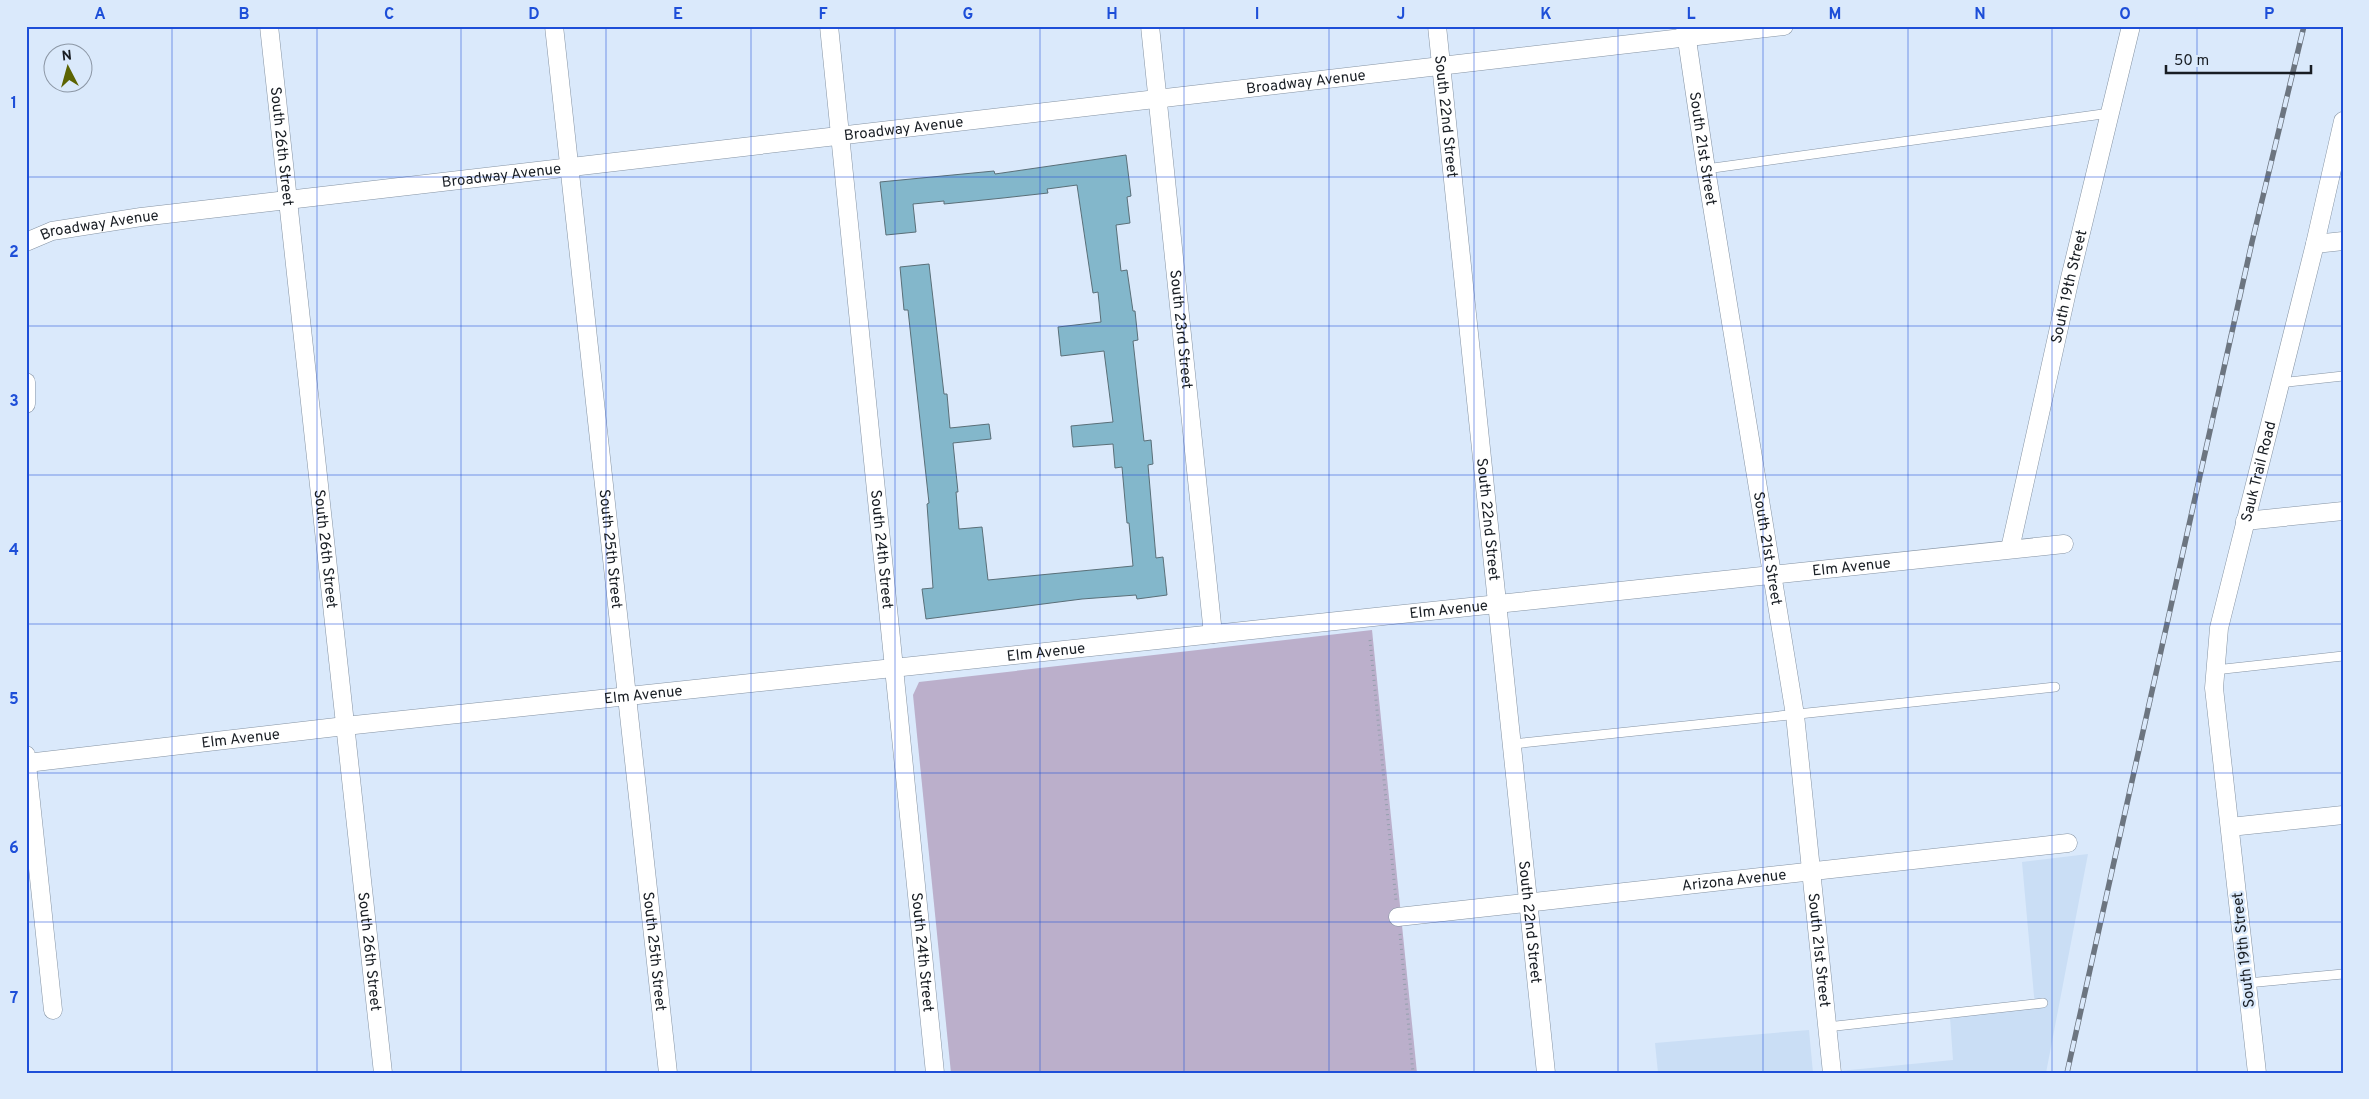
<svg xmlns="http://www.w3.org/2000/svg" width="2369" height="1099" font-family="Overpass,sans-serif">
  <rect width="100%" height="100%" fill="#dae9fb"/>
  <!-- built -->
  <g fill="#cadef5">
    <polygon points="2088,854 2046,1073 1819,1073 1953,1060 1950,1017 2035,1007 2022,862"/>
    <polygon points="1809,1030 1813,1073 1658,1073 1655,1043"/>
  </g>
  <!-- green -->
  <polygon fill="#bbafcb" points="1372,630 1417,1073 951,1073 913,695 919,682"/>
  <!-- building -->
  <polygon fill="#83b7cb" stroke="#5a6f78" points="1126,155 1131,196 1127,197 1130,223 1116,225 1121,271 1127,270 1133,311 1135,311 1138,340 1133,341 1144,441 1151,440 1153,464 1148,465 1156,558 1163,557 1167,595 1137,599 1136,595 1082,599 926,619 922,589 933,588 927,504 929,503 908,310 904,310 900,267 929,264 944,394 947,394 950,428 989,424 991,439 953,443 958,492 956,492 959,529 982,527 988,580 1133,566 1129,523 1127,523 1122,467 1115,468 1113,444 1073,447 1071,426 1113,422 1104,351 1061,356 1058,327 1101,322 1098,292 1093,293 1077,185 1047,189 1048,193 1003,198 944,204 944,201 913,204 916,232 886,235 880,182 994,171 995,174"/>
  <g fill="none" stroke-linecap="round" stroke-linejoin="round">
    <!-- lane casing -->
    <g stroke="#8593a3" stroke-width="10">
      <g id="lane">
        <polyline points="1706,169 2110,113"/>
        <polyline points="2279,383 2343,376"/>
        <polyline points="2215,670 2343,656"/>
        <polyline points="1513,744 2055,687"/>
        <polyline points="2247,983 2343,974"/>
        <polyline points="1827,1027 2043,1003"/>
      </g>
    </g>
    <!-- street casing -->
    <g stroke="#8593a3" stroke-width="19">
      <g id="street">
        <path id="s1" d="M269,26L383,1073"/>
        <path id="s2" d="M554,26L668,1073"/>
        <path id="s3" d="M829,26L935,1073"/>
        <path id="s4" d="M1150,26L1213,634"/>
        <path id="s5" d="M1437,26L1546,1073"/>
        <path id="s6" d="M1685,26L1706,169L1795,715L1832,1073"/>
        <path id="s7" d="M26,242L52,231L141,217L1784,26"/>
        <polyline points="2315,244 2343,241"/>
        <polyline points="26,382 26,404"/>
        <polyline points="2245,521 2343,511"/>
        <path id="s8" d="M2010,549L2070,278L2131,26"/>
        <polyline points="26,755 53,1010"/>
        <path id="s9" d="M27,763L345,726L2064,544"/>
        <polyline points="2230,827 2343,815"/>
        <path id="s10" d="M1398,917L2068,843"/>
        <path id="s11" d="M2257,1073L2214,688L2219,628L2315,244L2343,121"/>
      </g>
    </g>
    <!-- path -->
    <g stroke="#949fad" stroke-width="3" stroke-dasharray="1 4" stroke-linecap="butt">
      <polyline points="1370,640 1396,900"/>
      <polyline points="1400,934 1413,1073"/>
    </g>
    <!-- lane -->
    <use href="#lane" stroke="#fff" stroke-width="9"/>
    <!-- street -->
    <use href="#street" stroke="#fff" stroke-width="18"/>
    <!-- rail casing -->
    <g stroke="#6c7580" stroke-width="5.5">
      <polyline id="rail" points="2067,1073 2252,242 2304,26"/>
    </g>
    <!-- rail -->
    <use href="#rail" stroke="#dae9fb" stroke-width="4" stroke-dasharray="11" stroke-linecap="butt"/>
  </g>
  <!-- grid -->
  <path fill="none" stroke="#1d4ed8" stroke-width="1" stroke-opacity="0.55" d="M172,26V1073M317,26V1073M461,26V1073M606,26V1073M751,26V1073M895,26V1073M1040,26V1073M1184,26V1073M1329,26V1073M1474,26V1073M1618,26V1073M1763,26V1073M1908,26V1073M2052,26V1073M2197,26V1073M26,177H2343M26,326H2343M26,475H2343M26,624H2343M26,773H2343M26,922H2343"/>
  <g text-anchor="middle" stroke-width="4.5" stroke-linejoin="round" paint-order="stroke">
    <!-- street labels -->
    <g font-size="15" fill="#181d23" stroke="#dae9fb">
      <text dy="5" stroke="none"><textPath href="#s7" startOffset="1291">Broadway Avenue</textPath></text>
      <text dy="5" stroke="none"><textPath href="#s5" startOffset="91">South 22nd Street</textPath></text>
      <text dy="5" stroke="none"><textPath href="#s7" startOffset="886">Broadway Avenue</textPath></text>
      <text dy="5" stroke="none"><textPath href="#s1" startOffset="121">South 26th Street</textPath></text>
      <text dy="5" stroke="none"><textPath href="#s6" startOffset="124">South 21st Street</textPath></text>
      <text dy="5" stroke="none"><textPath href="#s7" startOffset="481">Broadway Avenue</textPath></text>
      <text dy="5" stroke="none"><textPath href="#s7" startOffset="76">Broadway Avenue</textPath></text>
      <text dy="5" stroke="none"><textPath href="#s8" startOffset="269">South 19th Street</textPath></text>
      <text dy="5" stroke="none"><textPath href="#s4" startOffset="305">South 23rd Street</textPath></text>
      <text dy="5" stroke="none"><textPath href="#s11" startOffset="609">Sauk Trail Road</textPath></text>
      <text dy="5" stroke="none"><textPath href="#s5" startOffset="496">South 22nd Street</textPath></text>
      <text dy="5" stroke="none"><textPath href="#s6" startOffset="529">South 21st Street</textPath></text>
      <text dy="5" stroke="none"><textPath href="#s1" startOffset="526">South 26th Street</textPath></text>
      <text dy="5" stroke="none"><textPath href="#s2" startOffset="526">South 25th Street</textPath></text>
      <text dy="5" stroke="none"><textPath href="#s3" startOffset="526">South 24th Street</textPath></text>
      <text dy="5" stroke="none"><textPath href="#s9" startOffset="1835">Elm Avenue</textPath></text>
      <text dy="5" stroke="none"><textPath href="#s9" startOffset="1430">Elm Avenue</textPath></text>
      <text dy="5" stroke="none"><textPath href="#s9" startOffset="1025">Elm Avenue</textPath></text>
      <text dy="5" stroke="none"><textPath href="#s9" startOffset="620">Elm Avenue</textPath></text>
      <text dy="5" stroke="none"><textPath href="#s9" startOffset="215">Elm Avenue</textPath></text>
      <text dy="5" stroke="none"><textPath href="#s10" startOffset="338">Arizona Avenue</textPath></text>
      <text dy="5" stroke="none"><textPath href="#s5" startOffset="901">South 22nd Street</textPath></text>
      <text dy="5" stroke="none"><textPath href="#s6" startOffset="934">South 21st Street</textPath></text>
      <text transform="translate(2243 950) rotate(-96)" y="5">South 19th Street</text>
      <text dy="5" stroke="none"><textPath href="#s1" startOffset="931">South 26th Street</textPath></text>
      <text dy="5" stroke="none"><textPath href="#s2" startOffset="931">South 25th Street</textPath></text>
      <text dy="5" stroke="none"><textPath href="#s3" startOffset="931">South 24th Street</textPath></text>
    </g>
  </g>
  <!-- border -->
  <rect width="2369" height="1099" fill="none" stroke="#dae9fb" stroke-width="55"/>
  <!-- north arrow -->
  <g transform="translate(68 68) rotate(354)"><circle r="24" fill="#dae9fb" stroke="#8c97a5"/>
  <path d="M0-4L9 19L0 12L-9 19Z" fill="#5c6402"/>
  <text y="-8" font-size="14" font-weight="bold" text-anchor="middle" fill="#181d23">N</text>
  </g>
  <!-- scale -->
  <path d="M2166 65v8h145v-8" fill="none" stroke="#181d23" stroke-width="2.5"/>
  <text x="2174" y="65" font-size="15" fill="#181d23" stroke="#dae9fb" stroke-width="4" paint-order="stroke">50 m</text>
  <rect x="28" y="28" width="2314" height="1044" fill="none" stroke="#1d4ed8" stroke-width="2"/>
  <g font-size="16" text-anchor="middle" font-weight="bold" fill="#1d4ed8">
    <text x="100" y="19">A</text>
    <text x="244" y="19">B</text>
    <text x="389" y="19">C</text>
    <text x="534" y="19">D</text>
    <text x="678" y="19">E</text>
    <text x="823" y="19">F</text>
    <text x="968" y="19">G</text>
    <text x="1112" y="19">H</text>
    <text x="1257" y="19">I</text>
    <text x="1401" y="19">J</text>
    <text x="1546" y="19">K</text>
    <text x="1691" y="19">L</text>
    <text x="1835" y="19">M</text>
    <text x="1980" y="19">N</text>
    <text x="2125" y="19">O</text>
    <text x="2269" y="19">P</text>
    <text x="14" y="108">1</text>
    <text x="14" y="257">2</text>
    <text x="14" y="406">3</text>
    <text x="14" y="555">4</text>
    <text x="14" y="704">5</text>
    <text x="14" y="853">6</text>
    <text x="14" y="1003">7</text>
  </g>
</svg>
